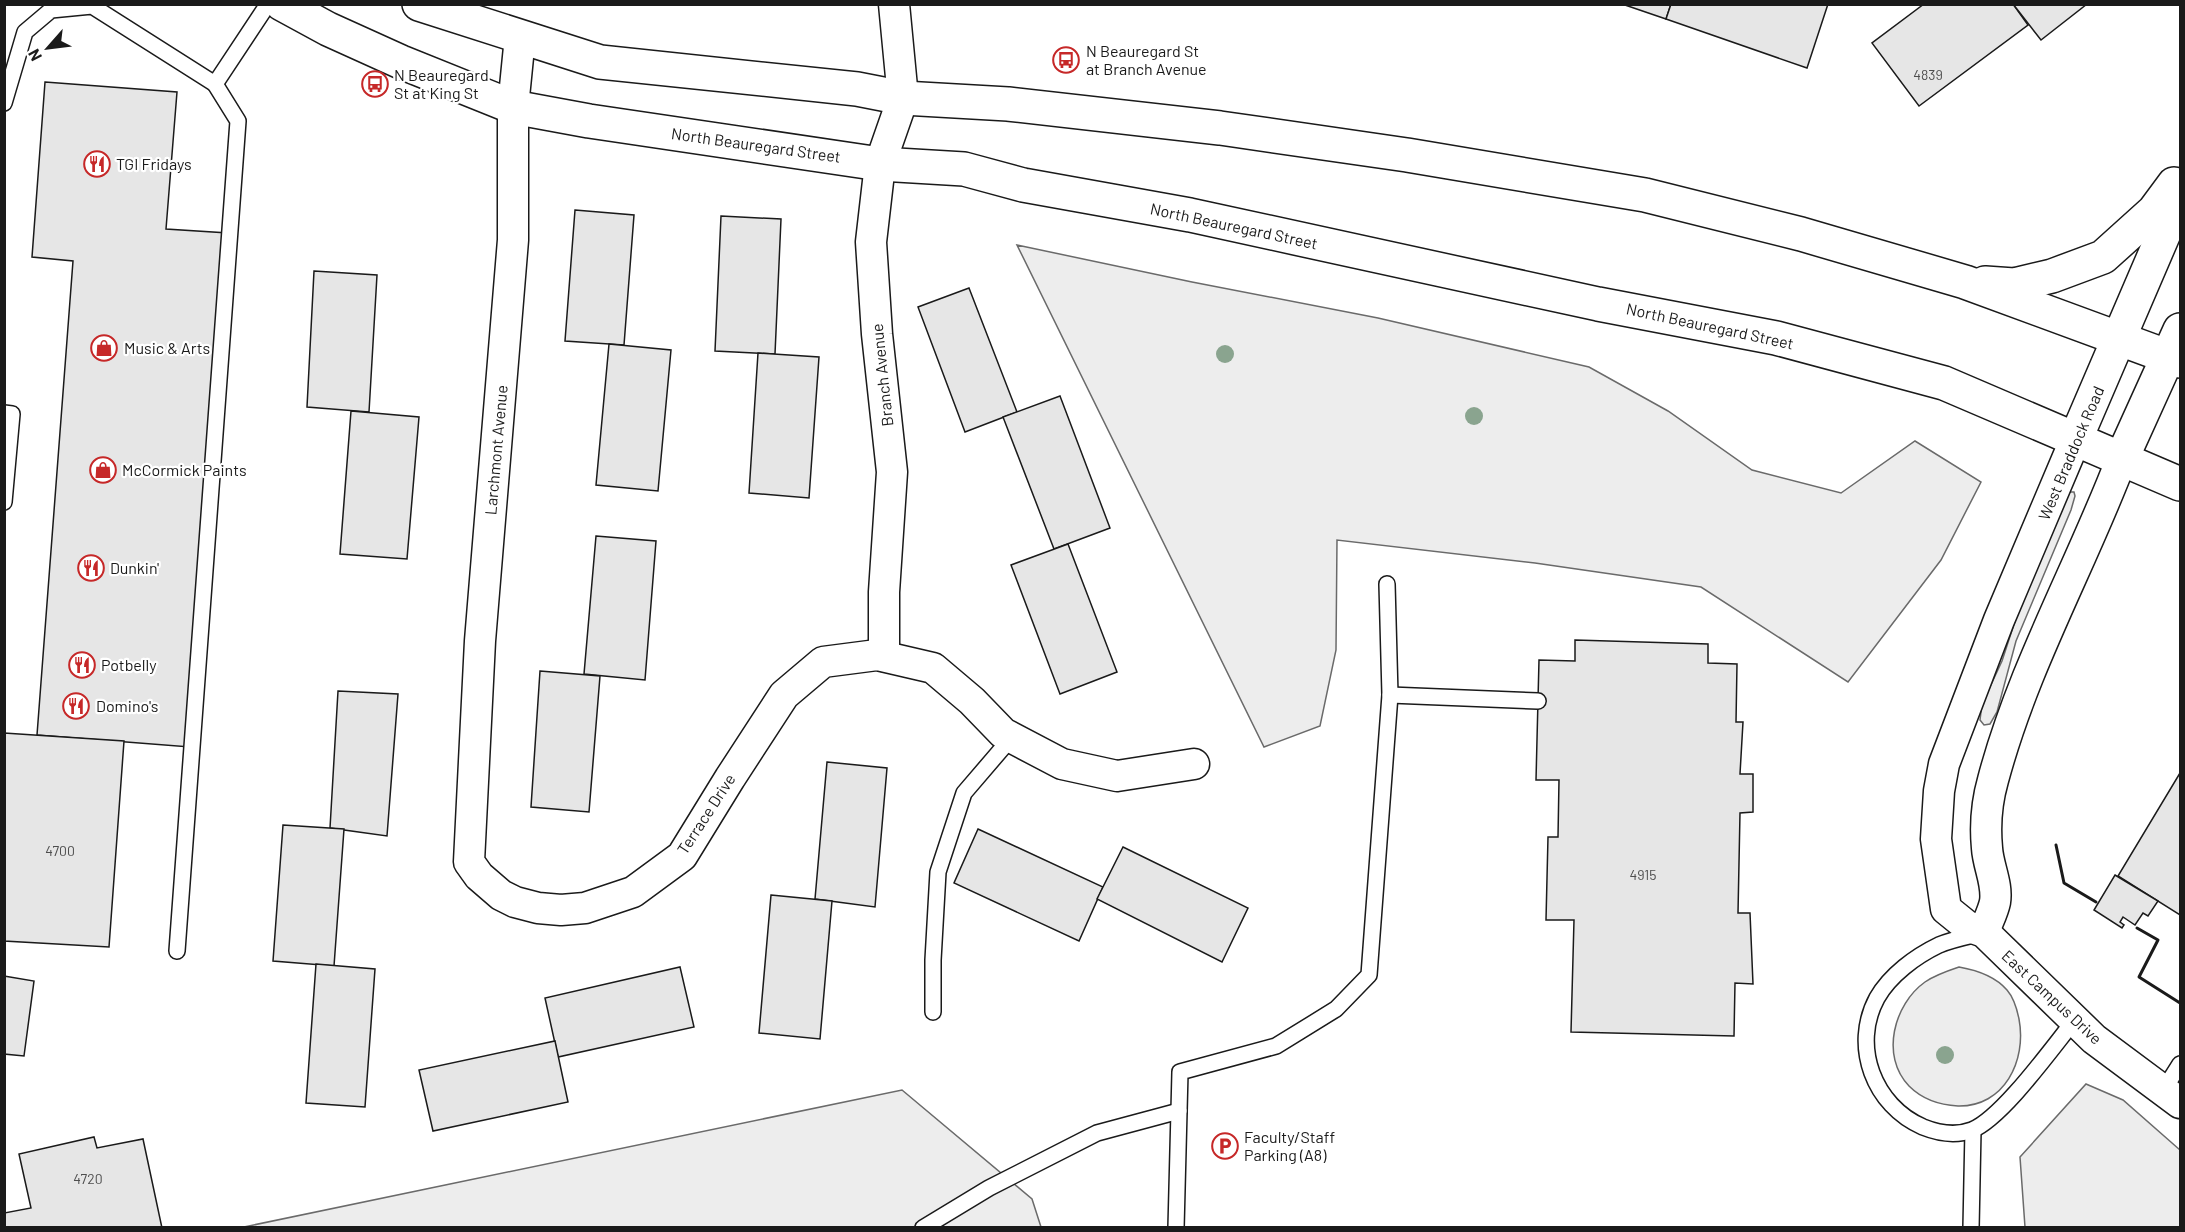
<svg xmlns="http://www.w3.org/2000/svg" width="2185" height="1232" font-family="Barlow,sans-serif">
  <rect width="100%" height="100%" fill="#fff"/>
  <!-- green -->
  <g fill="#ededed" stroke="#6a6a6a" stroke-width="1.5">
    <polygon points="1017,245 1192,282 1378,318 1589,367 1668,411 1752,470 1841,493 1915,441 1981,482 1941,560 1848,682 1701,587 1535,563 1337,540 1336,650 1320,726 1264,747"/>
    <polygon points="2069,492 2074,492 2075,496 2071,510 2016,641 1997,712 1990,724 1984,725 1980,720 1982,704 2002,661 2016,618"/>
    <path d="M1959,967C1976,970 1995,976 2007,990C2014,998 2017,1009 2019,1019C2027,1061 2004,1107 1958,1106C1939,1105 1923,1100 1909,1086C1880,1056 1894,1004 1925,982C1935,975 1947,971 1959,967Z"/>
    <polygon points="2086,1084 2123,1100 2180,1150 2180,1227 2025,1227 2020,1157"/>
    <polygon points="902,1090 1032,1199 1041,1227 239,1228"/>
  </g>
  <!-- building -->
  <g fill="#e6e6e6" stroke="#1a1a1a" stroke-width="1.5">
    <polygon points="1622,4 1671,4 1666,19"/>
    <polygon points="1671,4 1828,4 1807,68 1666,19"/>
    <polygon points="1924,4 2013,4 2028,25 1919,106 1872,43"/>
    <polygon points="2013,4 2087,4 2041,40"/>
    <polygon points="45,82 177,92 166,229 228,233 190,747 37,735 73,261 32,257"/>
    <polygon points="575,210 634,215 624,345 565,341"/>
    <polygon points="721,216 781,219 775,354 715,351"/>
    <polygon points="314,271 377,275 369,412 307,407"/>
    <polygon points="969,288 1017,412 965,432 918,307"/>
    <polygon points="609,344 671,350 658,491 596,485"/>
    <polygon points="758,353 819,357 809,498 749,493"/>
    <polygon points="1060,396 1110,528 1054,549 1003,417"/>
    <polygon points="351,411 419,417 407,559 340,554"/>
    <polygon points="596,536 656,541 645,680 584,674"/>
    <polygon points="1068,544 1117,672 1060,694 1011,565"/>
    <polygon points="1575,640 1708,644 1708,663 1737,664 1736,722 1743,722 1740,774 1753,774 1753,812 1740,813 1738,913 1750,913 1753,984 1735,983 1734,1036 1571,1032 1574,920 1546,920 1548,837 1558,837 1559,780 1536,780 1539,660 1575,661"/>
    <polygon points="540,671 600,676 589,812 531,807"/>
    <polygon points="338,691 398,694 387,836 330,828"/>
    <polygon points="4,733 124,741 109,947 4,941"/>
    <polygon points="827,762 887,768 875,907 815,899"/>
    <polygon points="2180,773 2180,915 2118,876"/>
    <polygon points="283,825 344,829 334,966 273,961"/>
    <polygon points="978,829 1103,887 1079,941 954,883"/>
    <polygon points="1123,847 1248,908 1222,962 1097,899"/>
    <polygon points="2115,875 2158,901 2148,916 2143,913 2135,925 2123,917 2120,922 2124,925 2122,928 2094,910"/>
    <polygon points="771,895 832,901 820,1039 759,1033"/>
    <polygon points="316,964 375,969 365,1107 306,1103"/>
    <polygon points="680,967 694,1027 558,1057 545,998"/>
    <polygon points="4,976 34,981 24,1056 4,1054"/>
    <polygon points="555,1041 568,1102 433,1131 419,1070"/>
    <polygon points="94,1137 97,1148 143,1139 162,1228 4,1228 4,1213 31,1208 19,1154"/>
  </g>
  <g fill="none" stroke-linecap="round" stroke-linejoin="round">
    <!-- service casing -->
    <g stroke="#1a1a1a" stroke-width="18">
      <g id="service">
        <polyline points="4,103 25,32 51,10 92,6 215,84 268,4"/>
        <polyline points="4,413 12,414 4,502"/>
        <polyline points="1390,695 1538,701"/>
        <path d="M1978,934C1965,937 1951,940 1939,945C1916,956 1890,975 1877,998C1851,1046 1874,1106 1923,1127C1938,1133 1956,1136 1972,1130C2002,1118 2052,1048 2074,1021"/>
        <polyline points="177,951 238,121 215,84"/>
        <polyline points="933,1012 933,960 938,872 964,793 1012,737"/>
        <polyline points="2163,1091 2180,1064"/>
        <polyline points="923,1228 989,1188 1097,1133 1179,1111"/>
        <polyline points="1176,1228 1180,1072 1276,1046 1336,1009 1369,975 1390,695 1387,584"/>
        <polyline points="1971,1228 1973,1130"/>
      </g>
    </g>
    <!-- minor casing -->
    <g stroke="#1a1a1a" stroke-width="33">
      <g id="minor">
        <polyline points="520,37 513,107 513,240 480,641 469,862 479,876 501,895 515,902 538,908 561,910 585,908 633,892 682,856 730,778 784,695 823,662 877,655 933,668 972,701 1003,733 1062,764 1117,776 1194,764"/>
        <polyline points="2076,438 1999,620 1944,764 1939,791 1936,839 1946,909 1967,926 1984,932 2094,1039 2180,1103"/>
        <polyline points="884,656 884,592 892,472 877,334 871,242 880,164 903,98 894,4"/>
        <path d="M1984,932C1987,923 1993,912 1995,902C1998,884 1988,866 1987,848C1985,827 1987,801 1993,780C2023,667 2081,566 2122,458"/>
      </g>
    </g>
    <!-- secondary casing -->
    <g stroke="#1a1a1a" stroke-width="36">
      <g id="secondary">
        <polyline points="282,4 328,29 401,62 513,107 589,121 880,164 964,169 1023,185 1190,215 1598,304 1776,338 1944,383 2180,484"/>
        <polyline points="419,4 600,62 857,89 903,98 1008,104 1220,128 1407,155 1645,195 1801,234 1965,282 2180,361"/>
        <polyline points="1985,283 2014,285 2052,276 2103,257 2154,211 2174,184"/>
        <polyline points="2076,438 2180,196"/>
        <polyline points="2122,458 2180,330"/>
      </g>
    </g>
    <!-- service -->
    <use href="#service" stroke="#fff" stroke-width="15"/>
    <!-- minor -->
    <use href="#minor" stroke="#fff" stroke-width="30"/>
    <!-- secondary -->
    <use href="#secondary" stroke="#fff" stroke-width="33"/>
    <!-- wall -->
    <g stroke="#1a1a1a" stroke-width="3">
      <polyline points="2056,845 2064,883 2096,902"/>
      <polyline points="2137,928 2158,940 2139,977 2180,1003"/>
    </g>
  </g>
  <!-- trees -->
  <g fill="#8aa48f">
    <circle cx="1225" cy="354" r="9"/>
    <circle cx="1474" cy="416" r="9"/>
    <circle cx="1945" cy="1055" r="9"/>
  </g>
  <!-- icons -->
  <defs>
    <g id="bus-ring" transform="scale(1.35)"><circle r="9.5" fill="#fff" stroke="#c62828" stroke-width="1.5"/><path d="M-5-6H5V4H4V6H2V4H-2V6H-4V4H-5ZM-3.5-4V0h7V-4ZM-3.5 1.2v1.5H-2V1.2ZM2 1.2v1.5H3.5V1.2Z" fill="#c62828"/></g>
    <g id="restaurant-ring" transform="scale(1.35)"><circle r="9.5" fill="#fff" stroke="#c62828" stroke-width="1.5"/><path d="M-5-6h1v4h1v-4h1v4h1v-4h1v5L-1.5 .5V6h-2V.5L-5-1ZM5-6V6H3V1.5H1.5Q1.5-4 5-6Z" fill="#c62828"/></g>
    <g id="shop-ring" transform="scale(1.35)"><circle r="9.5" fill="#fff" stroke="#c62828" stroke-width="1.5"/><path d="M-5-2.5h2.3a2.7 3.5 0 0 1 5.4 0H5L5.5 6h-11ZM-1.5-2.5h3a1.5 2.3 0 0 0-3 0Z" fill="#c62828"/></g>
    <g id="parking-ring" transform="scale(1.35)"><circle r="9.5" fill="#fff" stroke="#c62828" stroke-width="1.5"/><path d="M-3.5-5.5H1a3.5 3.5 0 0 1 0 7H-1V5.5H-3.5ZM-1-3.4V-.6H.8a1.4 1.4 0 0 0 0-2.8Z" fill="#c62828"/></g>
  </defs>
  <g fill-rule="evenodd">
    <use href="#bus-ring" x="1066" y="60"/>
    <use href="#bus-ring" x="375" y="84"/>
    <use href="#restaurant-ring" x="97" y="164"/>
    <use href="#shop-ring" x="104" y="348"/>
    <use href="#shop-ring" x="103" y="470"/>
    <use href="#restaurant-ring" x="91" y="568"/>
    <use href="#restaurant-ring" x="82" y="665"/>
    <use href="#restaurant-ring" x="76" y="706"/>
    <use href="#parking-ring" x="1225" y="1146"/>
  </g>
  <g text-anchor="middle" stroke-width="4.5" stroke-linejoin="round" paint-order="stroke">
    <!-- number labels -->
    <g font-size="14" fill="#4d4d4d">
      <text x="1928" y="80">4839</text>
      <text x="60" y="856">4700</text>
      <text x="1643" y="880">4915</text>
      <text x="88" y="1184">4720</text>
    </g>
    <!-- poi labels -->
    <g font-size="16" fill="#1a1a1a" stroke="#fff" text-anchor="start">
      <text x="1086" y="57">N Beauregard St<tspan x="1086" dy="18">at Branch Avenue</tspan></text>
      <text x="394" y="81">N Beauregard<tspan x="394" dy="18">St at King St</tspan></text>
      <text x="116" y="170">TGI Fridays</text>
      <text x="124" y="354">Music &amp; Arts</text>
      <text x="122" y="476">McCormick Paints</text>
      <text x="110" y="574">Dunkin'</text>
      <text x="101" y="671">Potbelly</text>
      <text x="96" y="712">Domino's</text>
      <text x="1244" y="1143">Faculty/Staff<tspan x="1244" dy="18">Parking (A8)</tspan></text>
    </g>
    <!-- street labels -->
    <g font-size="16" fill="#1a1a1a" stroke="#fff">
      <text transform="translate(756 145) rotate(8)" y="6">North Beauregard Street</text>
      <text transform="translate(1234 226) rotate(12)" y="6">North Beauregard Street</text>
      <text transform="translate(1710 326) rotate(12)" y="6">North Beauregard Street</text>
      <text transform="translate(882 375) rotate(-96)" y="6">Branch Avenue</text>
      <text transform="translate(496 450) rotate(-85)" y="6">Larchmont Avenue</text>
      <text transform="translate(2071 453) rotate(-67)" y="6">West Braddock Road</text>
      <text transform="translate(706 814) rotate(-57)" y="6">Terrace Drive</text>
      <text transform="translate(2052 997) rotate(43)" y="6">East Campus Drive</text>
    </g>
  </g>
  <!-- border -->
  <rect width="2185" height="1232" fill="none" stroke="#1a1a1a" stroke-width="12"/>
  <!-- north arrow -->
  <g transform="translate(48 48) rotate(242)" stroke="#ffffff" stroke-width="4.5" paint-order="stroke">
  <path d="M0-4.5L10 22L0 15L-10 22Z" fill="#1a1a1a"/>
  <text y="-9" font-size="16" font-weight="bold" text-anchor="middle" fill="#1a1a1a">N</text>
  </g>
</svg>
